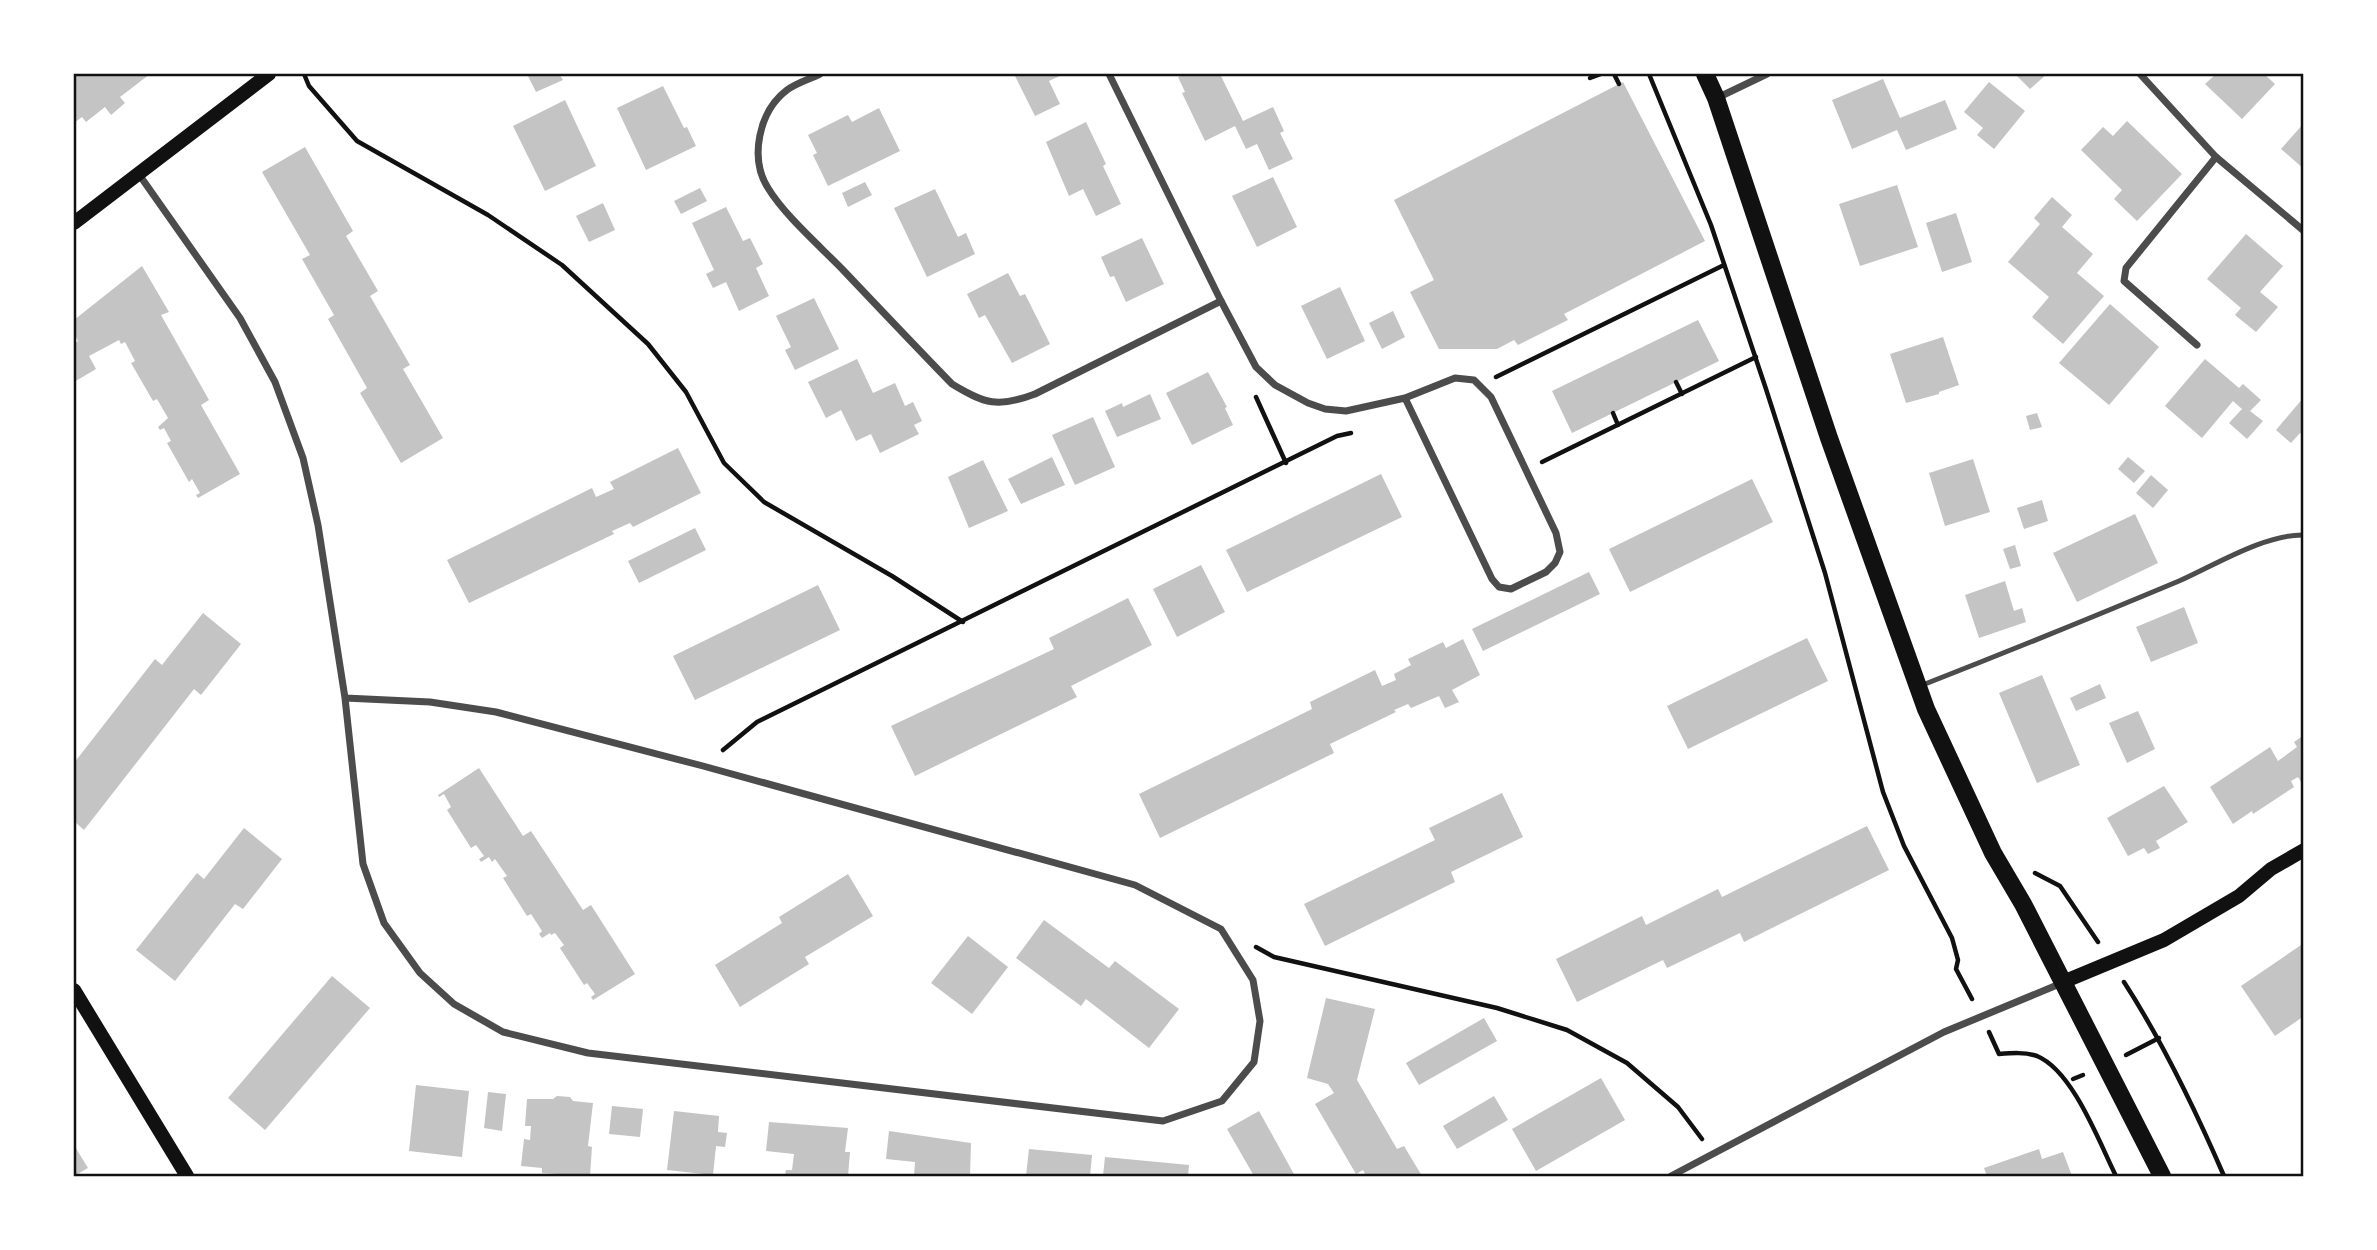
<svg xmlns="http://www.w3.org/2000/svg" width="2377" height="1250" font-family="'IBM Plex Sans',sans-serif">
  <rect width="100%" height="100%" fill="#fff"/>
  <!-- building -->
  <g fill="#c4c4c4">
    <polygon points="74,74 150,74 120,97 125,103 111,115 105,107 86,122 82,117 74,123"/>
    <polygon points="527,74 559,74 563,80 536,92"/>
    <polygon points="1014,74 1064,74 1049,81 1060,104 1035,116"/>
    <polygon points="1185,74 1220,74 1243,121 1273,107 1284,131 1280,133 1293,159 1269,170 1257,144 1246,149 1235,126 1205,141 1182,93 1185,92 1178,77"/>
    <polygon points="2015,74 2047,74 2030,89"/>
    <polygon points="2216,74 2264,74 2275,84 2242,119 2205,84"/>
    <polygon points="1883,79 1900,118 1945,100 1957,129 1906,150 1897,130 1852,149 1832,100"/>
    <polygon points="1623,82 1705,241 1564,314 1568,320 1518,345 1514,340 1497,349 1439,349 1410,292 1434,280 1394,200"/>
    <polygon points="1989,82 2025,111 1994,149 1977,135 1983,128 1964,112"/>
    <polygon points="663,86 684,128 687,127 696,146 646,170 617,108"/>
    <polygon points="565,100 596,166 545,191 513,126"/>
    <polygon points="879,108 900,151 828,186 813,155 817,153 808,135 848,115 852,122"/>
    <polygon points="2127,121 2182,174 2137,221 2114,199 2122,190 2081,150 2103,127 2113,136"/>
    <polygon points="1086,122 1106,164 1103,166 1121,204 1096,216 1083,189 1069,196 1046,142"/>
    <polygon points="2304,123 2304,169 2281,149"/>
    <polygon points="305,147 353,231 346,236 378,291 370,296 410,365 403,369 443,438 401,463 360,393 367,388 328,319 334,315 302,259 310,255 262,172"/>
    <polygon points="1273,177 1297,227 1257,247 1232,196"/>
    <polygon points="865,182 872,195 848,207 842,193"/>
    <polygon points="1897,185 1918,247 1860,266 1839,204"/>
    <polygon points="700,188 707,201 681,214 674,201"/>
    <polygon points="935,189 958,237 966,233 975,254 927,277 894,208"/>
    <polygon points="2052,197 2072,215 2062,227 2093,254 2077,273 2104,296 2063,344 2032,317 2049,297 2008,262 2040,224 2034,218"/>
    <polygon points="603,203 615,230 589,242 576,216"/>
    <polygon points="726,207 743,241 750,238 763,264 756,268 769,296 739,311 726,282 713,288 706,274 714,270 692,223"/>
    <polygon points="1956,213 1972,262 1942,272 1926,223"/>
    <polygon points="2246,234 2283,266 2260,292 2278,307 2256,332 2235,315 2241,308 2207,279"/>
    <polygon points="1142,238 1164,284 1126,302 1114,276 1110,277 1101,257"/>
    <polygon points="142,266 169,312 161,315 209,400 201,405 240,474 198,498 196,495 200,493 192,479 189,482 167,443 171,441 164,428 160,430 158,427 168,418 157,399 153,401 131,363 135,361 125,342 121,344 119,340 89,356 96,369 74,382 74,344 78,341 74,333 74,320"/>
    <polygon points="1008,273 1020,296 1025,294 1050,344 1012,363 985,315 979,318 967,294"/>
    <polygon points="1340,287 1365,341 1327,359 1301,306"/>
    <polygon points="814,298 839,349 795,370 785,350 791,347 776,316"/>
    <polygon points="2110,304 2159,347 2109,405 2059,363"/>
    <polygon points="1393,311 1405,337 1382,349 1369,323"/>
    <polygon points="1698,320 1719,361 1572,433 1552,391"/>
    <polygon points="1943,337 1959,385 1939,392 1939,394 1906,403 1890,354"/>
    <polygon points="857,359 873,393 895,383 905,406 913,402 922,421 914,425 919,434 880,453 871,434 856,441 841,410 826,418 808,382"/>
    <polygon points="2205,359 2239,388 2243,384 2261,400 2250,411 2263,421 2247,439 2229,423 2242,409 2233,401 2202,438 2165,406"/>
    <polygon points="1208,372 1227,407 1225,408 1233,425 1192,445 1166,393"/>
    <polygon points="1150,394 1161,419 1117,437 1105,411 1122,403 1123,407"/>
    <polygon points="2304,397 2304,436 2300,433 2291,443 2276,430"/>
    <polygon points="2037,413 2042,427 2030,430 2026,416"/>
    <polygon points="1093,417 1115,467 1075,485 1052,435"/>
    <polygon points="678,448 701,493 633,527 630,523 612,531 614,534 469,603 447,560 592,488 596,497 614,489 610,482"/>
    <polygon points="1052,457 1065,485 1021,504 1008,479"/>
    <polygon points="2128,457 2145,471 2134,483 2118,469"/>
    <polygon points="1973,459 1990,512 1945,526 1929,473"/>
    <polygon points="983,460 1008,511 969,528 948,477"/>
    <polygon points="1381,474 1402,517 1247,592 1226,550"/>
    <polygon points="2151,475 2168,490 2153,508 2136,493"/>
    <polygon points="1752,479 1773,522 1630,592 1609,549"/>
    <polygon points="2042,500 2048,521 2024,529 2017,508"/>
    <polygon points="2135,514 2158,563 2077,602 2053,553"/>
    <polygon points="695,528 706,550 639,583 628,561"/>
    <polygon points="2015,545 2021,566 2010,569 2003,549"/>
    <polygon points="1201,565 1225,612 1177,637 1153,589"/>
    <polygon points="1589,572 1600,594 1483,651 1472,629"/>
    <polygon points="2005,581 2014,611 2022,608 2026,622 1979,638 1965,595"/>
    <polygon points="818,585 840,630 695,700 673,656"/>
    <polygon points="1128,598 1152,645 1071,686 1077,697 915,776 891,726 1054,649 1049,638"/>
    <polygon points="2184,607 2198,643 2151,662 2136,627"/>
    <polygon points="203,613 241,644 201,695 194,689 84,830 74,821 74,763 155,659 162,665"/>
    <polygon points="1807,638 1828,681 1688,749 1667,706"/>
    <polygon points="1463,639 1480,675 1452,690 1459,702 1445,708 1439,696 1411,708 1408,704 1394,710 1396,712 1330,744 1334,753 1160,838 1139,794 1312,709 1310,702 1375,670 1382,686 1396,680 1394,674 1411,665 1408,659 1443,642 1446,648"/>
    <polygon points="2042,675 2080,765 2037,783 1999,693"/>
    <polygon points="2100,684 2106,698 2076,711 2070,698"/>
    <polygon points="2138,711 2155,749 2127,763 2109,723"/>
    <polygon points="2304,735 2304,780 2301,782 2298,777 2291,781 2294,787 2253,814 2252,811 2233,824 2210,787 2270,747 2278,761 2297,747 2294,742"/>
    <polygon points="479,768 523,836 531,831 583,910 591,905 635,974 593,1000 591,997 595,994 587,983 584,985 560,948 564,945 555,933 551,935 550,933 542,938 539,934 542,931 531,914 527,916 503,878 507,876 495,859 492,862 489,857 481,862 479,859 484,856 476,845 471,848 447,810 451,807 444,794 439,797 438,795"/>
    <polygon points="2164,786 2188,822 2156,841 2160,848 2148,854 2144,848 2128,856 2107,818"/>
    <polygon points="1502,793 1523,837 1451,872 1455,882 1325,946 1304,904 1435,840 1429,828"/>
    <polygon points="1867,826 1889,870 1744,942 1740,933 1667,968 1663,960 1577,1002 1556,959 1642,916 1646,925 1718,889 1722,897"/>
    <polygon points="244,828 282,859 243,909 235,904 175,981 136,950 197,873 204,879"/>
    <polygon points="848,874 873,916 805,957 809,964 740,1007 715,965 782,923 779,917"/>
    <polygon points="1044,920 1109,968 1115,961 1179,1009 1149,1048 1086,999 1081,1006 1016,958"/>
    <polygon points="968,936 1008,967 972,1014 931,983"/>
    <polygon points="2304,943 2304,1016 2275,1036 2241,986"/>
    <polygon points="332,976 370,1008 265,1130 228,1098"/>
    <polygon points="1326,998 1375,1009 1357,1080 1397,1149 1404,1146 1422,1176 1366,1176 1363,1170 1356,1174 1315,1104 1334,1093 1328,1084 1307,1078"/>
    <polygon points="1484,1018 1497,1041 1419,1085 1406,1063"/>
    <polygon points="1601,1078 1625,1120 1536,1171 1512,1129"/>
    <polygon points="416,1085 469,1091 462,1157 409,1151"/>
    <polygon points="488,1092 506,1094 502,1131 484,1128"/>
    <polygon points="557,1096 570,1097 573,1101 593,1103 588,1146 592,1147 590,1176 542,1173 542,1168 521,1166 524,1139 530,1140 531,1126 525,1126 527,1099 553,1099"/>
    <polygon points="1494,1096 1508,1120 1457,1149 1443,1126"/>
    <polygon points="612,1106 643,1109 640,1137 609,1134"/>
    <polygon points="674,1111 719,1116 718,1132 727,1133 725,1147 716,1146 713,1175 667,1170"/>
    <polygon points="1259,1111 1295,1176 1254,1176 1227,1129"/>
    <polygon points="769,1122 848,1128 845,1152 850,1152 848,1176 785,1176 786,1170 792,1170 794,1154 766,1151"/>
    <polygon points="889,1131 971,1143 970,1176 914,1176 915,1162 886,1159"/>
    <polygon points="74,1145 88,1168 74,1176"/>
    <polygon points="1029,1149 1092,1155 1090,1176 1026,1176"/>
    <polygon points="2039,1149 2042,1159 2063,1152 2072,1176 1987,1176 1984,1168"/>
    <polygon points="1105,1157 1189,1165 1188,1176 1103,1176"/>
  </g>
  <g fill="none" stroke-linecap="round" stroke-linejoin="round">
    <!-- path -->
    <g stroke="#111" stroke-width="4.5">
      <polyline points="304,74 309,86 357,141 488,215 562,265 648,344 686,392 724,463 764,502 892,576 963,622"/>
      <polyline points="1614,74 1619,84"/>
      <polyline points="1649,74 1711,225 1766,389 1825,573 1883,792 1904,846 1952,938 1958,960 1956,969 1972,999"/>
      <polyline points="1590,78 1601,74"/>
      <polyline points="1496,377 1724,265"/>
      <polyline points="1676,382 1682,394"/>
      <polyline points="1256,397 1286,463"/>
      <polyline points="1613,413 1618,425"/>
      <polyline points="1542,462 1756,357"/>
      <polyline points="723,750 757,722 1337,436 1351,433"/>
      <polyline points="2035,873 2060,886 2098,942"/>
      <polyline points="1256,947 1274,957 1497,1008 1567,1030 1627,1063 1678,1107 1702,1139"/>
      <path d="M2124,982C2164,1044 2195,1109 2224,1176"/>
      <path d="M1989,1032L1999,1054C2012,1053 2025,1052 2037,1056C2073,1071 2099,1142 2116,1176"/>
      <polyline points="2126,1055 2159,1038"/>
      <polyline points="2073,1079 2083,1075"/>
    </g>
    <!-- service -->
    <path stroke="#4c4c4c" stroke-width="5" d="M1920,686C2007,652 2093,617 2179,581C2215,565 2265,534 2304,535"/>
    <!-- minor -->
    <g stroke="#4c4c4c" stroke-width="7">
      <path d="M820,74C810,79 796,83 787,90C759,111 749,158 768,188C785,216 821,247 844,271C880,309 916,347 952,384C985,404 998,408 1035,394L1221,301"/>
      <polyline points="1109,74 1221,301 1256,367 1275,385 1308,403 1325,409 1346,411 1405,398 1455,378 1474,380 1491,397 1556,533 1560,552 1555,563 1546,572 1511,589 1499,587 1492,579 1405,398"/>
      <polyline points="2140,74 2216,157 2304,231"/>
      <polyline points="1717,98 1767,74"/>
      <polyline points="138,173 240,318 275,382 303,458 318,525 345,698 363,864 384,923 420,973 454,1004 503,1032 588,1053 1163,1121 1222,1101 1254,1062 1260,1021 1253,980 1221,929 1135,885 703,766 496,712 430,702 345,698"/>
      <polyline points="2197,345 2124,281 2126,268 2216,157"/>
      <polyline points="1671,1176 1944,1032 2062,983"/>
    </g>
    <!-- secondary -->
    <g stroke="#111" stroke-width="14">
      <polyline points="74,223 269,74"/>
      <polyline points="2063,982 2164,940 2239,896 2271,869 2304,850"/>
      <polyline points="74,990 187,1176"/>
    </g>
    <!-- primary -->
    <polyline stroke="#111" stroke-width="18" points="1705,74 1716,98 1829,438 1926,709 1993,853 2023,904 2162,1176"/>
  </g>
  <!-- border -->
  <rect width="2377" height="1250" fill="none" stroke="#ffffff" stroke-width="150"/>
  <rect x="75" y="75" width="2227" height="1100" fill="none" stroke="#111" stroke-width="2.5"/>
</svg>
